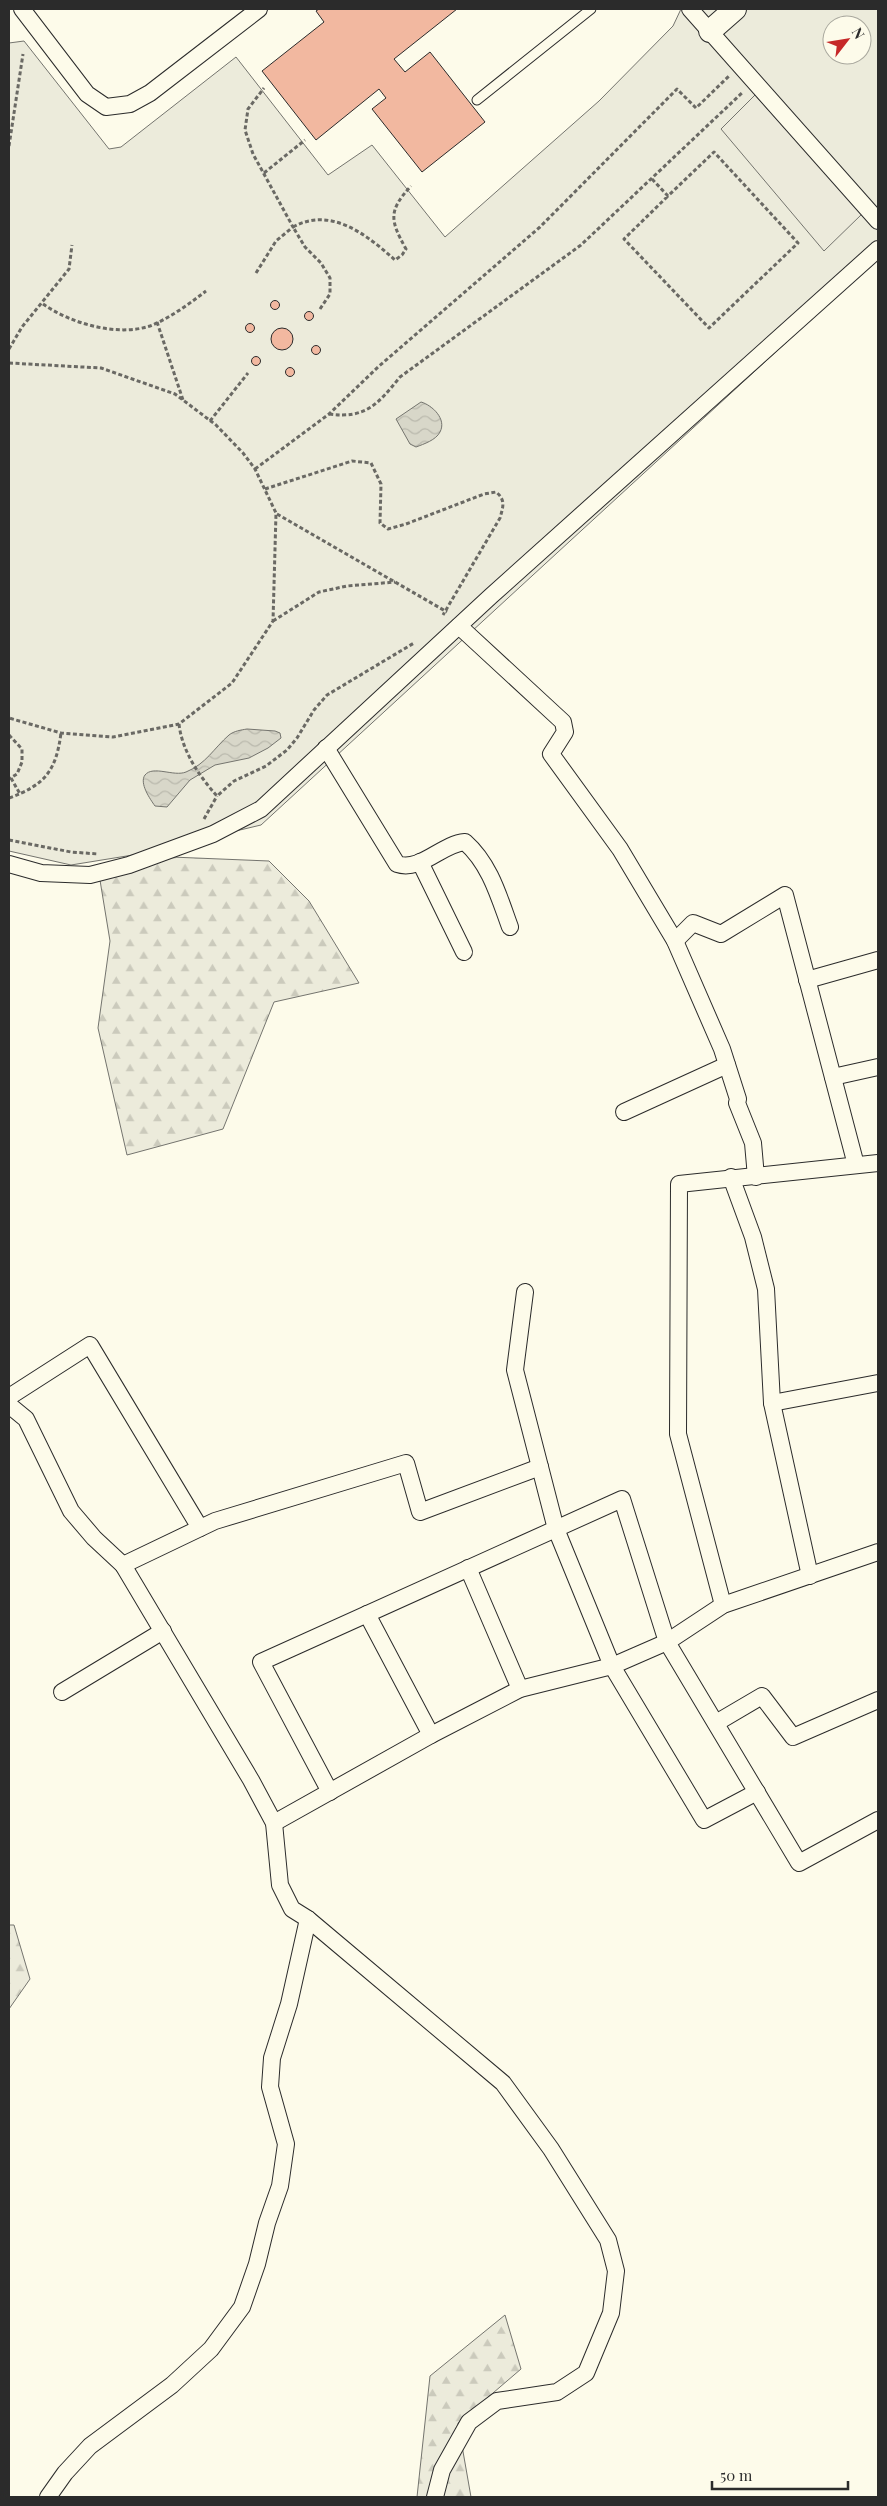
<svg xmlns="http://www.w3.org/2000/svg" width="887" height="2506" font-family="'Playfair Display',serif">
  <defs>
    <pattern id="forest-firs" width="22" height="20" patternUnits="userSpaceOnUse" patternTransform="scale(1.25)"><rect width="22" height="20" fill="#ecebdb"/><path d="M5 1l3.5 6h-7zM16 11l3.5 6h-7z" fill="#cbcabc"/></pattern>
    <pattern id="water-waves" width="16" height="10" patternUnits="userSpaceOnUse" patternTransform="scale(1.25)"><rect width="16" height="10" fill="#d8d7c9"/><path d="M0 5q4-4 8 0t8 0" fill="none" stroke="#bab9ad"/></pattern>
  </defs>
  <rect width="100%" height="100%" fill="#fdfbea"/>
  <!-- green -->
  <path fill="#ecebdb" stroke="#74746e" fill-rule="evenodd" d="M681,9H878V258L261,825L139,854L71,865L9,851V43L24,41L109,149L121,147L236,57L328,175L372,145L445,237L599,101L673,26ZM832,25H862V55H832Z"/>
  <!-- forest -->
  <g fill="url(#forest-firs)" stroke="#74746e">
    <polygon points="171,857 269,861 309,901 359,983 274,1002 223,1129 127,1155 98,1028 110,941 98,868"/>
    <polygon points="9,1925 14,1925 30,1979 9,2009"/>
    <polygon points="505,2315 521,2369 458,2423 471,2497 417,2497 430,2376"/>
  </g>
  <!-- parking -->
  <polygon fill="#eceadb" stroke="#74746e" points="755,95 862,214 824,251 721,129"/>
  <!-- water -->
  <g fill="url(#water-waves)" stroke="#74746e">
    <path d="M421,402C432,405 447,419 440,432C436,440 424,444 416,447L410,444L396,419Z"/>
    <path d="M247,729L275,731L280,733L281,738L268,748L249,758L215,765L190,780L167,807L155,806C150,799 139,783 145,775C153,765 174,777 186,772C206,764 214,748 229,735C234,731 241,730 247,729Z"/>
  </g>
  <!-- building -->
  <g fill="#f2b8a0" stroke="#2b2b2b">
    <polygon points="319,9 457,9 394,59 405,72 430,52 485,122 422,172 372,109 386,98 379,89 316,140 262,71 324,22 316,11"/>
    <circle cx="275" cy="305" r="4.5"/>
    <circle cx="309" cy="316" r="4.5"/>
    <circle cx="250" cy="328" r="4.5"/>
    <circle cx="282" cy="339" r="11"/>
    <circle cx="316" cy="350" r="4.5"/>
    <circle cx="256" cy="361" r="4.5"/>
    <circle cx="290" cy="372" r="4.5"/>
  </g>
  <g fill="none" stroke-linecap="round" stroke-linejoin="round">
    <!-- lane casing -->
    <g stroke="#2b2b2b" stroke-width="11">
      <polyline id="lane" points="477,100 591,9"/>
    </g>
    <!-- street casing -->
    <g stroke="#2b2b2b" stroke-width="18">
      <g id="street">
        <polyline points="22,9 87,94 106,107 130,104 150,93 259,9"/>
        <polyline points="690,9 878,221"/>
        <polyline points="459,626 563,722 565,732 551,754 620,849 675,941 722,1049 738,1099 737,1103 753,1143 756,1177"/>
        <path d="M326,748L397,864C421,872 441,844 465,842C490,864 499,897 510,927"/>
        <polyline points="420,862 464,952"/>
        <polyline points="9,864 41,873 90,875 129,865 213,834 261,809 491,596 878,249"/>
        <polyline points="675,941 693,923 721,934 785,895 856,1165"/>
        <polyline points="807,980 878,960"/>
        <polyline points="833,1077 878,1067"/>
        <polyline points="624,1112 727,1065"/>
        <polyline points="731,1177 753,1237 766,1289 772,1403 810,1576"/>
        <polyline points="525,1292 515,1370 556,1529 612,1666 704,1820 757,1792"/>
        <polyline points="9,1397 90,1345 200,1528"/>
        <polyline points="772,1403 878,1383"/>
        <polyline points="9,1405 26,1419 71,1511 94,1538 123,1565 251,1780 274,1823 280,1885 292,1909 308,1919 503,2083 551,2149 608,2240 616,2271 611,2313 586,2373 557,2392 497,2401 469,2422 442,2470 435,2497"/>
        <polyline points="123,1565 215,1521 406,1463 420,1512 540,1467"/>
        <polyline points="468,1568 520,1689"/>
        <polyline points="723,1605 678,1434 679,1184 878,1163"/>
        <polyline points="367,1614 431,1735"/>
        <polyline points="62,1692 163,1631"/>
        <polyline points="716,1723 762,1696 793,1737 878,1700"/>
        <polyline points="330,1792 261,1662 622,1499 667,1642 799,1863 878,1820"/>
        <polyline points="274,1823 431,1735 520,1689 612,1666 667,1642 723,1605 878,1552"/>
        <polyline points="48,2497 65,2473 90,2446 172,2385 211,2349 242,2307 257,2264 267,2223 280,2186 286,2144 270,2087 272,2058 289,2004 308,1919"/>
      </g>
    </g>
    <!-- secondary casing -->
    <g stroke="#2b2b2b" stroke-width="24">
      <polyline id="secondary" points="710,31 735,9"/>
    </g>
    <!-- path -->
    <g stroke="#6a6964" stroke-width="3" stroke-dasharray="4 2.5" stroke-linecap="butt">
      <polyline points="9,146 23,54"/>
      <polyline points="264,173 305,140"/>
      <polyline points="652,179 668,196 714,152 798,243 709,328 624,239 668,196"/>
      <polyline points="256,273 276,241 293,227 253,154 245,130 248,109 264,88"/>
      <path d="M43,304C70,323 116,337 150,326C170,318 189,304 206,291"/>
      <path d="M320,309L330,294V278L321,263L305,247L293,227C331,206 367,235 395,260L402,255L406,249C390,220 388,211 411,186"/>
      <polyline points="157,322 183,400"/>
      <polyline points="9,349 22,327 69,269 72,245"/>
      <polyline points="9,363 101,368 175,394 216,425 243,453 255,469 276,513 273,621 232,683 179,724 113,737 61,733 9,718"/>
      <path d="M329,414C366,419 378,404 400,377L581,245L743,92"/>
      <polyline points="210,421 248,373"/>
      <polyline points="255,469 329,414 378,367 540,227 677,89 696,108 729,76"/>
      <path d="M265,489L352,461L371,463L381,484L380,523L388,529L406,524L484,494L496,492C506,500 503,507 500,518L443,615"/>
      <polyline points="277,514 447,612"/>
      <polyline points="273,621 319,592 347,586 395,582"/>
      <path d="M179,724C182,751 199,776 217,796L234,781L266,766L287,750L297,738L314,710L327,695L414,643"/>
      <polyline points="9,735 22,749 22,762 17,774 9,779"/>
      <polyline points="11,778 20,794"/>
      <path d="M9,798C45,785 56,771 61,733"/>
      <polyline points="204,819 217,796"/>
      <polyline points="9,840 71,852 98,854"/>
    </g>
    <!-- lane -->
    <use href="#lane" stroke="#fdfbea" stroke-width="9"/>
    <!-- street -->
    <use href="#street" stroke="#fdfbea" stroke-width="16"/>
    <!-- secondary -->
    <use href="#secondary" stroke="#fdfbea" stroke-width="22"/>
  </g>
  <!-- border -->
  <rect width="887" height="2506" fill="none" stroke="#2b2b2b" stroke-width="20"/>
  <!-- north arrow -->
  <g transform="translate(847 40) rotate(59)"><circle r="24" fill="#fdfbea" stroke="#a9a89e"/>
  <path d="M0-4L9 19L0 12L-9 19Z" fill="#c62828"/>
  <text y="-8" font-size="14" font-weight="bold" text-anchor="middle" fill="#2b2b2b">N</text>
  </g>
  <!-- scale -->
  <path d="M712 2481v8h136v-8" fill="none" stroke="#2b2b2b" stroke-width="2.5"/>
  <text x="720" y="2481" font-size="15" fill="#2b2b2b" stroke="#fdfbea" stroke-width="4" paint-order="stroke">50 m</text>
</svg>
